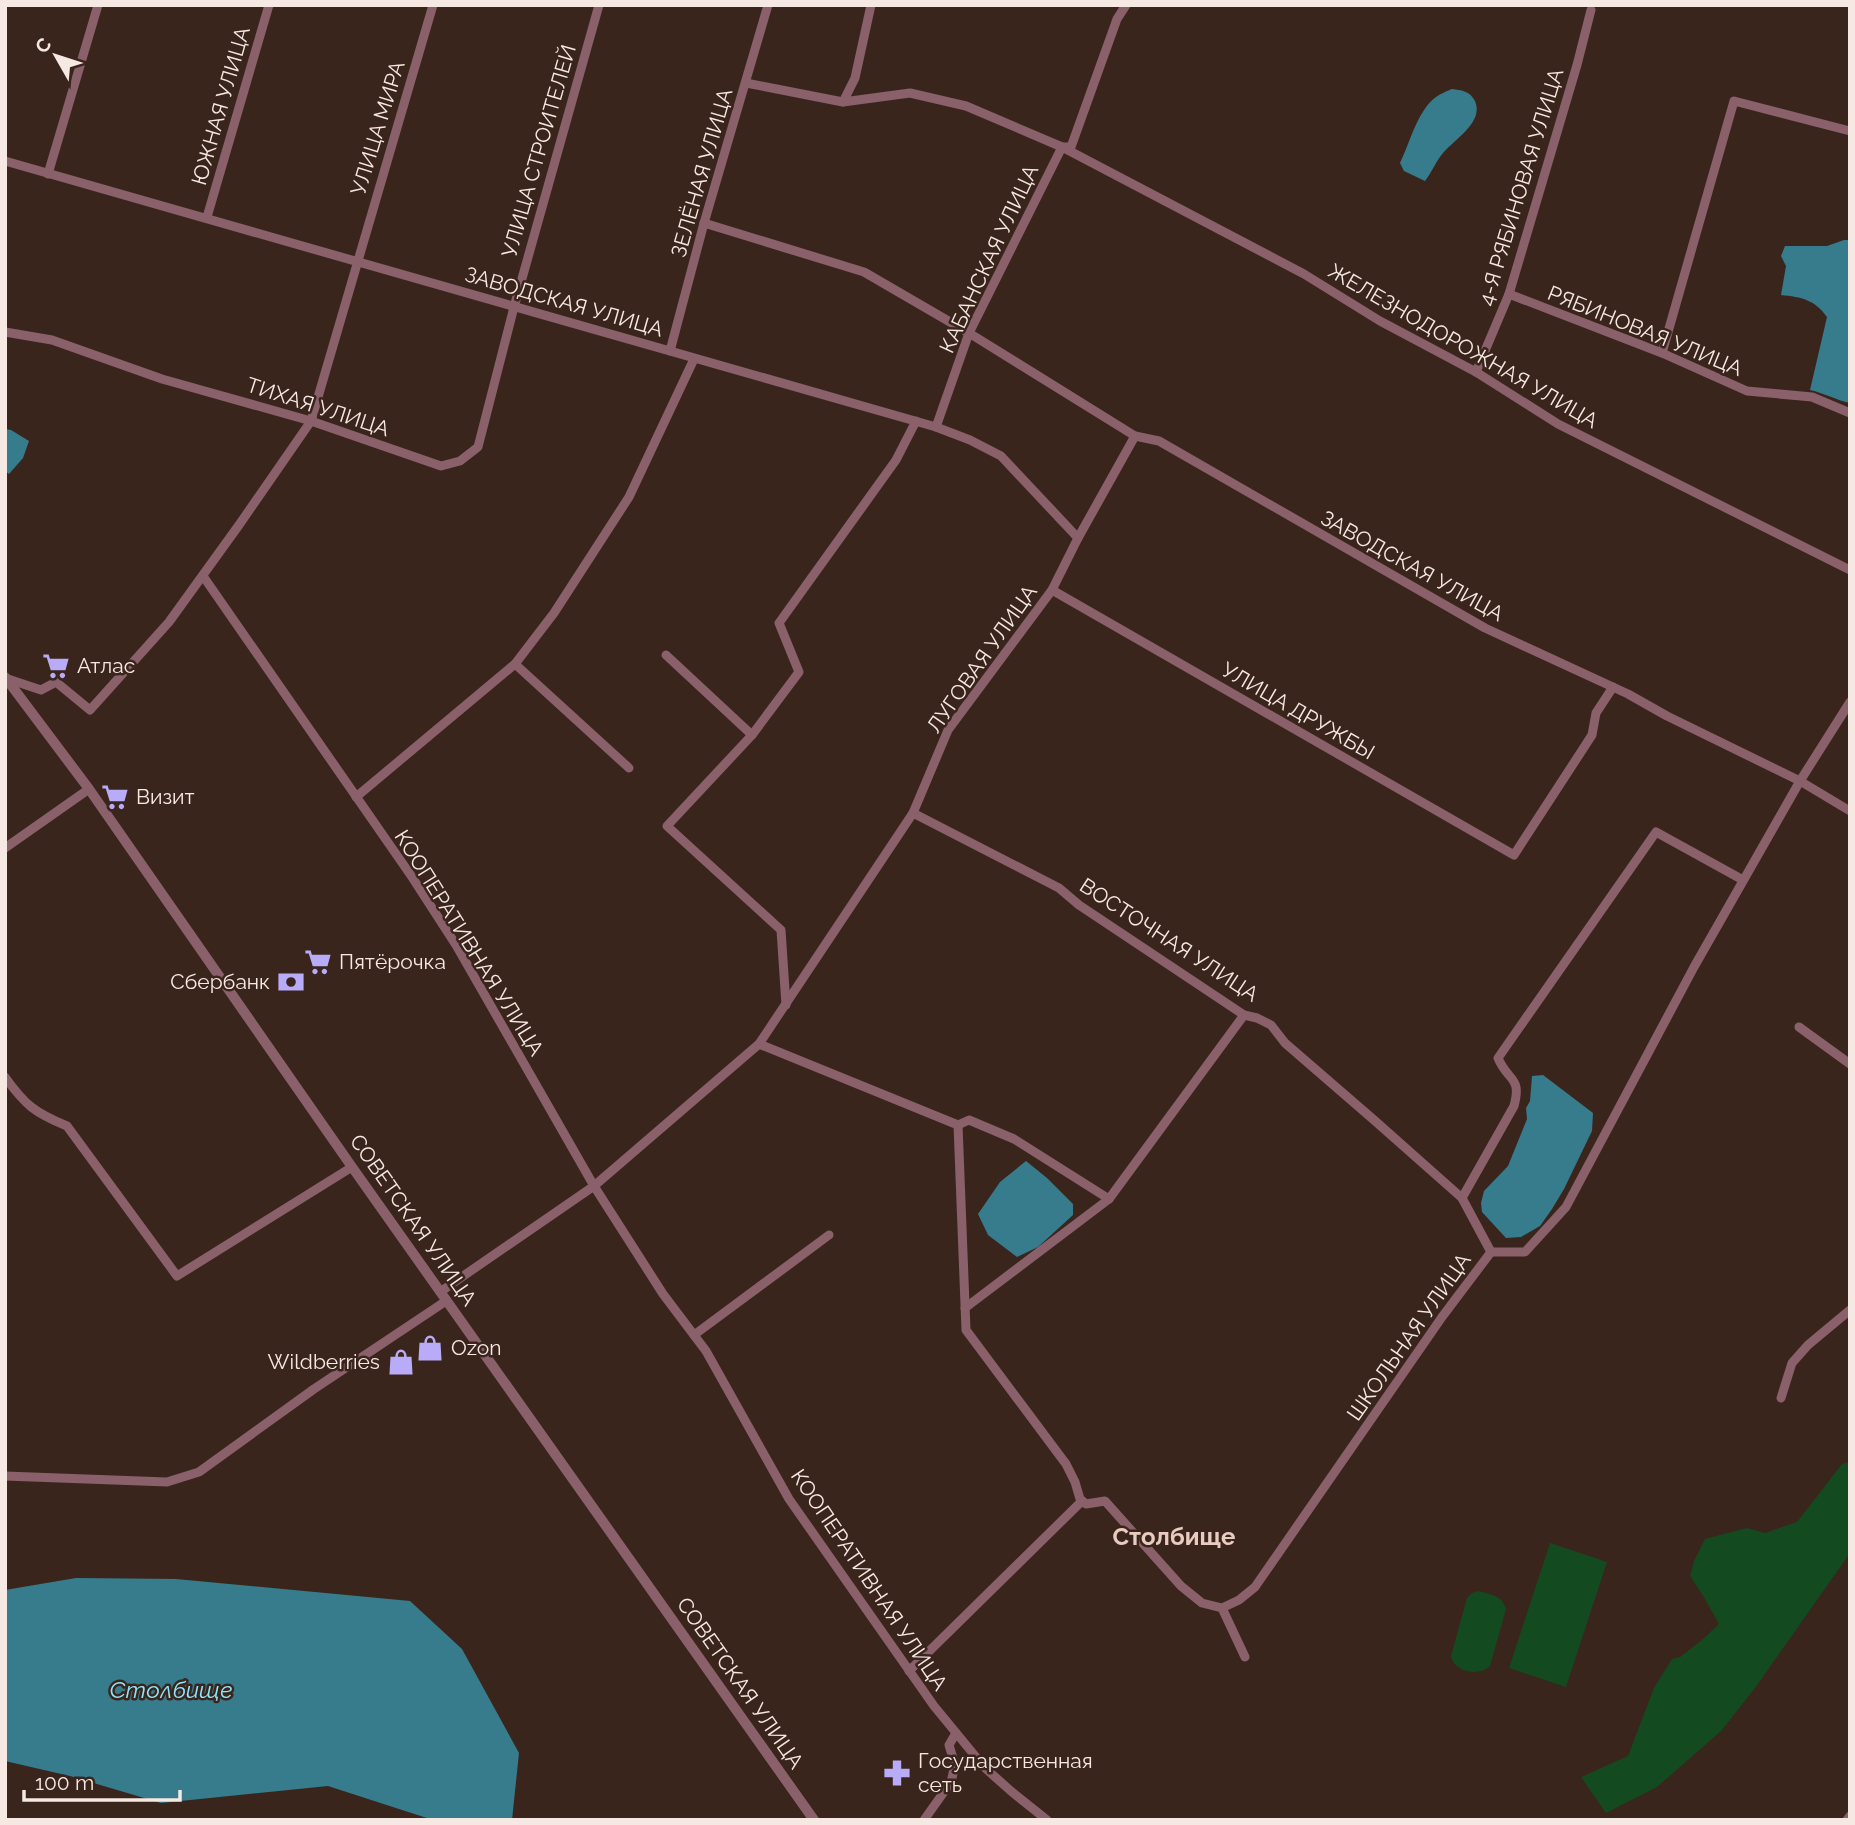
<svg xmlns="http://www.w3.org/2000/svg" width="1855" height="1825" font-family="Raleway,sans-serif">
  <rect width="100%" height="100%" fill="#3a251d"/>
  <!-- green -->
  <g fill="#134a1f">
    <polygon points="1850,1462 1850,1553 1843,1563 1755,1688 1721,1731 1657,1787 1606,1813 1581,1777 1628,1756 1654,1688 1672,1659 1680,1657 1702,1640 1719,1624 1702,1594 1690,1576 1694,1561 1705,1539 1747,1528 1765,1533 1797,1522 1842,1464"/>
    <polygon points="1550,1543 1607,1562 1566,1687 1509,1668"/>
    <path d="M1479,1591C1492,1595 1502,1595 1506,1609L1490,1666C1478,1677 1454,1672 1451,1656L1467,1598L1472,1593Z"/>
  </g>
  <!-- water -->
  <g fill="#367c8c">
    <path d="M1452,89C1461,90 1470,91 1475,101C1484,122 1456,138 1443,153C1436,161 1432,172 1425,181L1404,171L1400,163C1410,143 1417,111 1436,97C1440,94 1447,91 1452,89Z"/>
    <path d="M1844,240H1850V403C1836,400 1824,393 1810,390L1827,317C1815,300 1802,297 1781,295L1786,266L1781,256L1785,246H1827Z"/>
    <polygon points="5,429 11,430 29,441 23,458 9,474 5,471"/>
    <polygon points="1543,1075 1593,1113 1592,1131 1564,1189 1552,1209 1540,1226 1521,1237 1506,1238 1482,1212 1481,1203 1484,1191 1508,1166 1527,1119 1526,1108 1530,1101 1532,1076"/>
    <polygon points="1026,1161 1047,1178 1073,1204 1073,1215 1038,1247 1017,1257 988,1235 978,1214 1000,1182"/>
    <polygon points="76,1578 176,1579 410,1601 462,1649 519,1753 512,1820 433,1820 328,1786 161,1803 70,1776 5,1761 5,1590"/>
  </g>
  <g fill="none" stroke-linecap="round" stroke-linejoin="round">
    <!-- minor -->
    <g stroke="#8a606a" stroke-width="9">
      <polyline points="871,5 855,78 843,102 910,93 966,106 1062,147 1304,274 1380,321 1476,372 1558,424 1850,570"/>
      <polyline points="746,83 843,102"/>
      <polyline points="5,161 936,427 970,440 1001,456 1078,538"/>
      <polyline points="48,174 98,5"/>
      <polyline points="207,217 269,5"/>
      <polyline points="704,223 864,272 969,333 1135,436 1159,441 1485,628 1628,694 1667,716 1800,781 1850,811"/>
      <polyline points="1509,294 1662,353 1747,391 1812,397 1850,413"/>
      <polyline points="5,332 52,340 162,379 311,421 441,466 460,461 478,447 514,307 599,5"/>
      <polyline points="670,351 704,223 768,5"/>
      <polyline points="1662,353 1734,101 1850,131"/>
      <polyline points="1476,372 1509,294 1577,65 1591,10"/>
      <polyline points="936,427 969,333 1062,147 1071,147 1117,19 1126,5"/>
      <polyline points="203,576 412,877 456,945 594,1186 663,1294 706,1351 789,1499 934,1706 985,1768 1012,1792 1047,1820"/>
      <polyline points="1052,590 1514,855 1592,735 1596,713 1613,687"/>
      <polyline points="666,655 752,735"/>
      <polyline points="515,664 629,768"/>
      <polyline points="5,678 41,690 56,682 90,710 169,622 239,525 311,421 433,5"/>
      <polyline points="356,797 515,664 554,613 629,497 694,359"/>
      <polyline points="913,813 1059,888 1079,905 1244,1015 1257,1018 1271,1025 1285,1043 1374,1120 1462,1198 1491,1252"/>
      <polyline points="5,848 89,789"/>
      <polyline points="786,1005 781,930 667,826 752,735 799,672 779,623 896,460 916,421"/>
      <polyline points="1799,1027 1850,1064"/>
      <polyline points="759,1044 958,1125 966,1330 1066,1464 1075,1482 1080,1499 1086,1504 1105,1501 1181,1586 1202,1603 1222,1608 1245,1657"/>
      <path d="M5,1077C25,1105 35,1113 67,1126L177,1276L352,1167"/>
      <polyline points="958,1125 969,1120 1014,1139 1109,1199"/>
      <path d="M1462,1198L1514,1106C1522,1076 1508,1082 1498,1058L1656,832L1743,880"/>
      <polyline points="1491,1252 1525,1252 1566,1207 1694,967 1800,781 1850,702"/>
      <polyline points="440,1292 594,1186 759,1044 913,813 948,730 1052,590 1078,538 1135,436"/>
      <polyline points="965,1308 1109,1199 1244,1015"/>
      <polyline points="694,1335 829,1235"/>
      <polyline points="1781,1398 1792,1363 1808,1345 1850,1310"/>
      <polyline points="5,1476 167,1482 199,1472 314,1389 446,1301"/>
      <polyline points="1222,1608 1239,1600 1255,1587 1442,1317 1491,1252"/>
      <polyline points="909,1671 1082,1501"/>
      <polyline points="924,1820 951,1782 955,1765 949,1745 956,1733"/>
      <polyline points="1847,1820 1850,1816"/>
    </g>
    <!-- tertiary -->
    <polyline stroke="#8a606a" stroke-width="10" points="5,677 89,789 352,1167 814,1820"/>
  </g>
  <!-- icons -->
  <defs>
    <g id="supermarket-bare" transform="scale(2.1)"><path d="M-6-5.5h2.5l.6 2H6L4.5 2H-2.5L-4.4-4H-6ZM-1.5 3.2a1.3 1.3 0 1 0 .1 0ZM3 3.2a1.3 1.3 0 1 0 .1 0Z" fill="#b8abf7" stroke="#3a251d" stroke-width="2.5" paint-order="stroke"/></g>
    <g id="bank-bare" transform="scale(2.1)"><path d="M-6-4H6V4H-6ZM0-2.3a2.3 2.3 0 1 0 0 4.6a2.3 2.3 0 1 0 0-4.6Z" fill="#b8abf7" stroke="#3a251d" stroke-width="2.5" paint-order="stroke"/></g>
    <g id="shop-bare" transform="scale(2.1)"><path d="M-5-2.5h2.3a2.7 3.5 0 0 1 5.4 0H5L5.5 6h-11ZM-1.5-2.5h3a1.5 2.3 0 0 0-3 0Z" fill="#b8abf7" stroke="#3a251d" stroke-width="2.5" paint-order="stroke"/></g>
    <g id="pharmacy-bare" transform="scale(2.1)"><path d="M-2-6h4v4h4v4h-4v4h-4v-4h-4v-4h4Z" fill="#b8abf7" stroke="#3a251d" stroke-width="2.5" paint-order="stroke"/></g>
  </defs>
  <g fill-rule="evenodd">
    <use href="#supermarket-bare" x="56" y="666"/>
    <use href="#supermarket-bare" x="115" y="797"/>
    <use href="#supermarket-bare" x="318" y="962"/>
    <use href="#bank-bare" x="291" y="982"/>
    <use href="#shop-bare" x="430" y="1348"/>
    <use href="#shop-bare" x="401" y="1362"/>
    <use href="#pharmacy-bare" x="897" y="1773"/>
  </g>
  <g text-anchor="middle" stroke-width="5" stroke-linejoin="round" paint-order="stroke">
    <!-- street labels -->
    <g font-size="21" fill="#f6e8e2" stroke="#3a251d">
      <text transform="translate(221 106) rotate(-74)" y="7">ЮЖНАЯ УЛИЦА</text>
      <text transform="translate(378 128) rotate(-73)" y="7">УЛИЦА МИРА</text>
      <text transform="translate(539 151) rotate(-74)" y="7">УЛИЦА СТРОИТЕЛЕЙ</text>
      <text transform="translate(702 173) rotate(-74)" y="7">ЗЕЛЁНАЯ УЛИЦА</text>
      <text transform="translate(1521 187) rotate(-73)" y="7">4-Я РЯБИНОВАЯ УЛИЦА</text>
      <text transform="translate(989 259) rotate(-65)" y="7">КАБАНСКАЯ УЛИЦА</text>
      <text transform="translate(564 302) rotate(16)" y="7">ЗАВОДСКАЯ УЛИЦА</text>
      <text transform="translate(1645 331) rotate(22)" y="7">РЯБИНОВАЯ УЛИЦА</text>
      <text transform="translate(1463 346) rotate(30)" y="7">ЖЕЛЕЗНОДОРОЖНАЯ УЛИЦА</text>
      <text transform="translate(318 407) rotate(18)" y="7">ТИХАЯ УЛИЦА</text>
      <text transform="translate(1412 566) rotate(29)" y="7">ЗАВОДСКАЯ УЛИЦА</text>
      <text transform="translate(982 659) rotate(-55)" y="7">ЛУГОВАЯ УЛИЦА</text>
      <text transform="translate(1298 711) rotate(30)" y="7">УЛИЦА ДРУЖБЫ</text>
      <text transform="translate(1169 940) rotate(33)" y="7">ВОСТОЧНАЯ УЛИЦА</text>
      <text transform="translate(469 943) rotate(58)" y="7">КООПЕРАТИВНАЯ УЛИЦА</text>
      <text transform="translate(413 1220) rotate(55)" y="7">СОВЕТСКАЯ УЛИЦА</text>
      <text transform="translate(1409 1337) rotate(-55)" y="7">ШКОЛЬНАЯ УЛИЦА</text>
      <text transform="translate(869 1580) rotate(56)" y="7">КООПЕРАТИВНАЯ УЛИЦА</text>
      <text transform="translate(740 1683) rotate(55)" y="7">СОВЕТСКАЯ УЛИЦА</text>
    </g>
    <!-- poi labels -->
    <g font-size="21" fill="#f6e8e2" stroke="#3a251d" text-anchor="start">
      <text x="77" y="673">Атлас</text>
      <text x="136" y="804">Визит</text>
      <text x="339" y="969">Пятёрочка</text>
      <text x="270" y="989" text-anchor="end">Сбербанк</text>
      <text x="451" y="1355">Ozon</text>
      <text x="380" y="1369" text-anchor="end">Wildberries</text>
      <text x="918" y="1768">Государственная<tspan x="918" dy="24">сеть</tspan></text>
    </g>
    <!-- water labels -->
    <g font-size="23" font-style="italic" fill="#8de7fe" stroke="#3a251d">
      <text x="171" y="1698">Столбище</text>
    </g>
    <!-- quarter labels -->
    <g font-size="24" font-weight="bold" fill="#e8ccc2" stroke="#3a251d">
      <text x="1174" y="1545">Столбище</text>
    </g>
  </g>
  <!-- border -->
  <rect width="1855" height="1825" fill="none" stroke="#f6e8e2" stroke-width="14"/>
  <!-- north arrow -->
  <g transform="translate(56 56) rotate(309)" stroke="#3a251d" stroke-width="5" paint-order="stroke">
  <path d="M0-5L12 26L0 18L-12 26Z" fill="#f6e8e2"/>
  <text y="-10" font-size="19" font-weight="bold" text-anchor="middle" fill="#f6e8e2">С</text>
  </g>
  <!-- scale -->
  <path d="M24 1790v10h156v-10" fill="none" stroke="#f6e8e2" stroke-width="3.5"/>
  <text x="35" y="1790" font-size="21" fill="#f6e8e2" stroke="#3a251d" stroke-width="5" paint-order="stroke">100 m</text>
</svg>
